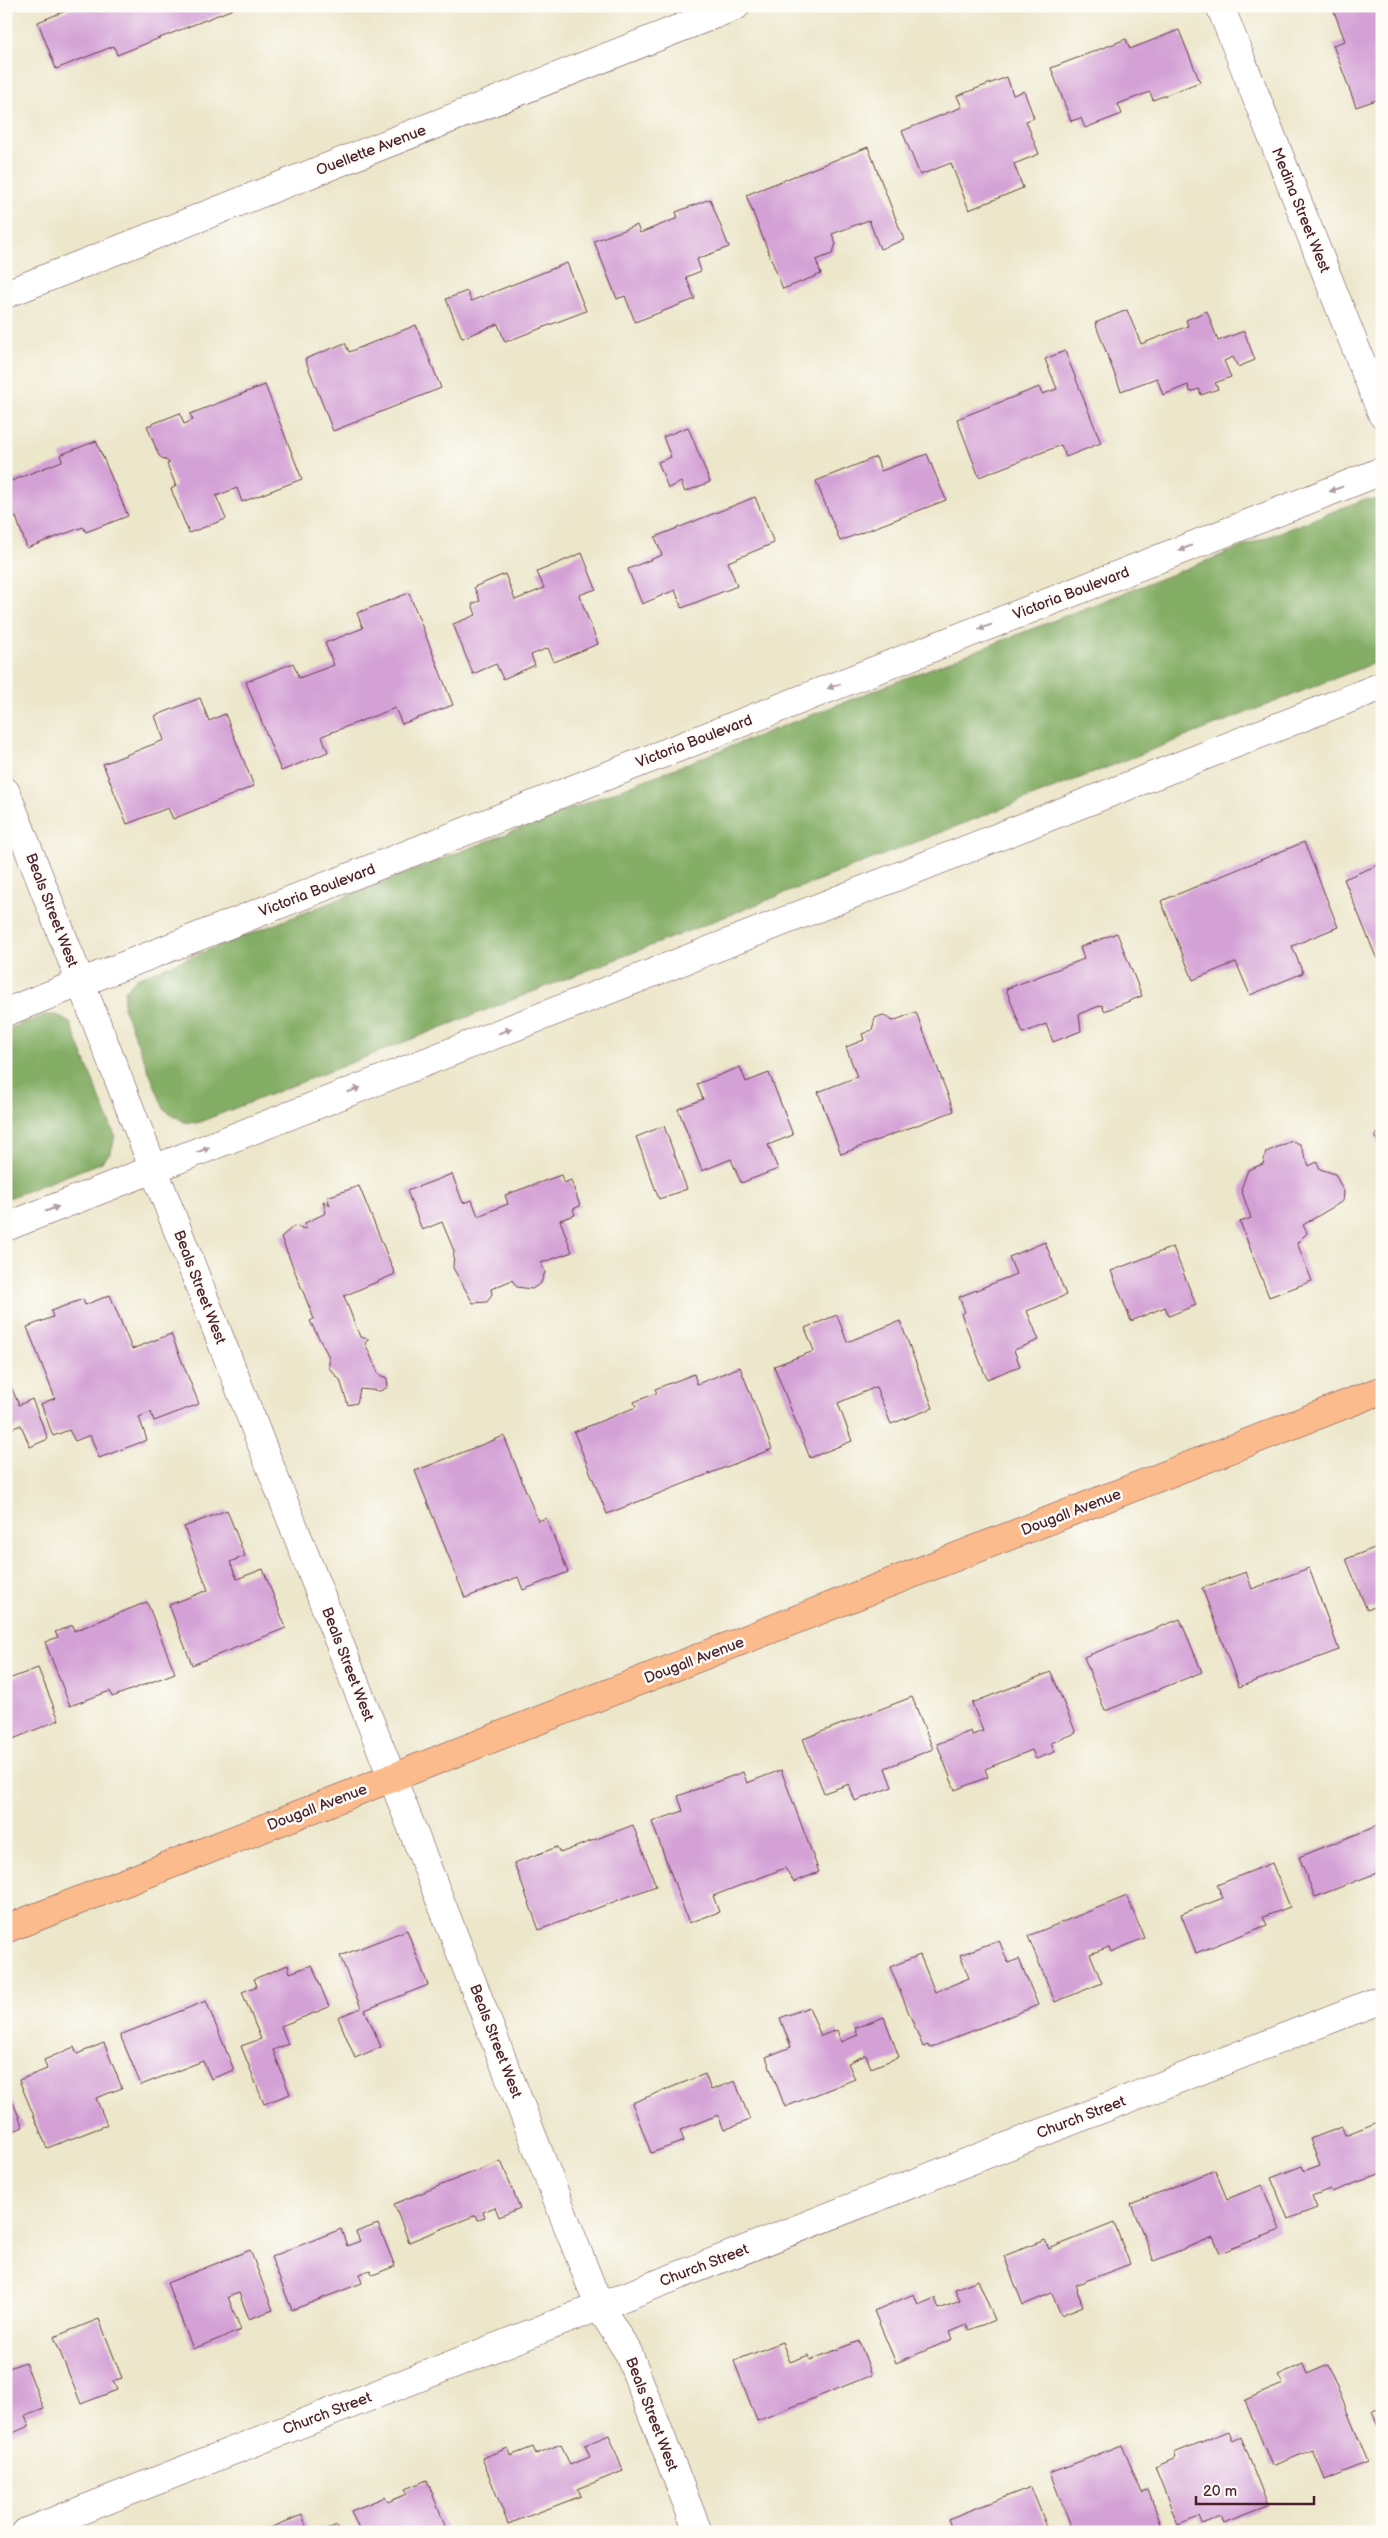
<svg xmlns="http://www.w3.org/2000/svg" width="1388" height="2538" font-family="'Balsamiq Sans',sans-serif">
  <rect width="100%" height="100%" fill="#fdfcf7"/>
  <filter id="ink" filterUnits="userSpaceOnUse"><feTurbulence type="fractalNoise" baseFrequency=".02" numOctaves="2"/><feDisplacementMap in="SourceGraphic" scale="10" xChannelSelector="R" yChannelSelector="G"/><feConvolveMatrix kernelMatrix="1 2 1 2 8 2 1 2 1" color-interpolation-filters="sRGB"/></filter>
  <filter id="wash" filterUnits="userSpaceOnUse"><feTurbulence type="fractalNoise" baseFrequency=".0096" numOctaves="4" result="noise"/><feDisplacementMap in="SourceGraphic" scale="20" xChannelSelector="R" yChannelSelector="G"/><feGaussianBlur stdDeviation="1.12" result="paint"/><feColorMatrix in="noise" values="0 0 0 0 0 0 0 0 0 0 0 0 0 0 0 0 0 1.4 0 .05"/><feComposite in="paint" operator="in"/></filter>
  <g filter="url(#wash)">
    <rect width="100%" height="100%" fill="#ece6ca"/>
    <!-- forest -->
    <g fill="#84ad65" stroke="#676648">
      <polygon points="1365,499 1382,500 1382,660 197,1123 184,1122 164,1109 123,1007 125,990 137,978"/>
      <polygon points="44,1015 57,1015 70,1023 115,1136 111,1152 102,1162 6,1199 6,1030"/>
    </g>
    <g id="blocks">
      <!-- building -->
      <g fill="#d4a1d6">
        <polygon points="78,6 85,6 86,8 92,6 232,6 233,9 117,55 114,46 56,69 38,22"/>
        <polygon points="1332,6 1382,6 1382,98 1356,107 1333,45 1345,41"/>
        <polygon points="1179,30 1200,82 1153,100 1150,92 1118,104 1122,114 1085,128 1081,118 1071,121 1051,68 1126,39 1130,49"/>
        <polygon points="1007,77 1013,95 1024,91 1034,118 1026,121 1039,154 1014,164 1023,188 969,210 951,163 920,175 902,131 962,107 957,96"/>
        <polygon points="868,147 904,240 880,249 869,220 832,234 836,244 832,254 816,260 821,274 783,289 746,195"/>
        <polygon points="710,199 729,247 697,259 701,271 686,277 695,299 635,322 625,296 617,299 594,241 637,225 640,233 678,218 676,212"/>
        <polygon points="567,263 586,311 505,342 498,324 462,338 446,299 467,291 471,301"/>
        <polygon points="1127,310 1141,344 1188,326 1186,320 1207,311 1218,341 1244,331 1255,360 1238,367 1233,357 1224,361 1231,377 1215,383 1218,389 1201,395 1199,389 1190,392 1188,385 1163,395 1157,378 1121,391 1095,323"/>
        <polygon points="416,325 441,388 333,431 305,359 345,343 349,352"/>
        <polygon points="1065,351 1101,443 1066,457 1061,445 979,477 957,419 1039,387 1042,394 1057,389 1045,359"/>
        <polygon points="265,385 302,479 242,502 237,488 216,496 226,519 189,533 171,489 176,486 167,464 170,463 159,456 147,426 180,413 184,424 193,420 190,414"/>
        <polygon points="688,427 710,482 685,492 681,482 668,488 658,462 671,457 663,437"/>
        <polygon points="96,441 128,516 86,532 83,527 27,548 16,517 12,519 8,510 13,509 6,491 6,483 62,461 60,455"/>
        <polygon points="927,454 946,500 840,541 816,481 876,457 881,471"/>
        <polygon points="755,497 774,543 728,562 737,586 682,608 675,590 642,604 628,569 662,555 655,537"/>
        <polygon points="582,553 596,589 579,595 598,644 554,662 548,648 531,655 535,665 503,679 496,664 473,674 453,624 476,615 472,604 480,601 474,587 505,574 515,600 544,588 537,572"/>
        <polygon points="409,593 453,705 402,724 395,708 322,736 328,752 281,771 246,682 293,663 299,678 334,665 325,643 363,628 357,613"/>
        <polygon points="200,698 209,721 225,714 254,786 173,819 168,808 127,824 103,764 164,740 155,716"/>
        <polygon points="1304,842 1338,927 1292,946 1303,973 1250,995 1236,962 1193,980 1161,901"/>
        <polygon points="1378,865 1382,872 1382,961 1376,957 1344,879"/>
        <polygon points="1117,933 1142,996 1104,1011 1102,1005 1079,1014 1081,1031 1053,1042 1046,1024 1023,1033 1006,989 1084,959 1080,947"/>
        <polygon points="916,1012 954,1111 841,1154 818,1092 857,1077 846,1047 864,1040 862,1034 872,1030 875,1018 883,1015 893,1021"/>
        <polygon points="740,1067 746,1082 769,1073 793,1135 768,1145 778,1169 741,1183 731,1159 702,1171 678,1109 703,1099 697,1084"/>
        <polygon points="664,1126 687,1189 659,1199 636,1137"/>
        <polygon points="1382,1132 1382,1151 1375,1135"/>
        <polygon points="1292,1141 1300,1144 1309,1166 1317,1162 1320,1169 1335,1174 1344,1192 1343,1201 1303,1225 1307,1233 1297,1243 1312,1281 1269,1297 1240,1222 1251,1218 1241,1189 1248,1170 1263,1164 1266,1152"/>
        <polygon points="452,1174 463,1203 472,1200 478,1216 508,1204 505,1195 561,1175 564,1183 571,1180 580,1206 573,1209 575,1215 560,1220 572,1252 541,1263 545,1272 541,1283 532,1289 517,1287 512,1280 491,1289 492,1294 487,1302 473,1303 453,1268 454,1251 442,1222 422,1230 407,1191"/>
        <polygon points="359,1186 395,1274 344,1296 360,1337 369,1339 365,1343 379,1375 387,1378 388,1387 380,1391 360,1389 357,1403 348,1405 340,1380 329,1368 329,1357 310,1321 314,1319 281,1237 294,1226 306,1229 305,1223 326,1213 323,1201 330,1205 327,1197"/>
        <polygon points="1045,1242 1066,1295 1027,1311 1039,1340 1014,1350 1020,1366 987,1379 961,1314 965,1312 959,1297 1016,1274 1009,1257"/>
        <polygon points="1173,1247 1196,1305 1169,1316 1165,1307 1131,1321 1111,1271"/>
        <polygon points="110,1295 132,1349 171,1334 199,1404 154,1421 151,1412 139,1417 147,1440 99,1458 90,1435 75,1441 69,1430 53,1436 41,1404 55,1398 27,1327 53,1317 51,1311 83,1299 85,1305"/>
        <polygon points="837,1315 847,1342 900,1321 933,1408 891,1424 876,1387 838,1403 852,1441 810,1458 774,1366 814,1351 805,1328"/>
        <polygon points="740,1367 772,1449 607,1514 574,1432 636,1407 634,1402 657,1393 655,1389 694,1374 697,1384"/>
        <polygon points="6,1375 19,1405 32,1399 48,1439 30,1447 21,1425 6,1431"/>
        <polygon points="504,1436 538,1521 546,1518 568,1572 523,1590 518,1577 465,1598 415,1471"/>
        <polygon points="227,1510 245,1556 230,1562 237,1579 263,1569 286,1628 192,1665 169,1605 208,1590 184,1527"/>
        <polygon points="1382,1545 1382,1604 1367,1610 1346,1559"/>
        <polygon points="1309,1568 1339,1650 1239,1687 1202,1588 1246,1572 1252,1589"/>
        <polygon points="147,1602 175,1673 112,1697 110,1691 70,1706 45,1642 58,1637 55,1632 73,1625 74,1631"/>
        <polygon points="1180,1619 1202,1672 1105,1711 1084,1657"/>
        <polygon points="38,1668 59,1720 6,1742 6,1680"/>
        <polygon points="1051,1672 1076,1733 1051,1743 1055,1752 1036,1759 1032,1750 985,1769 988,1777 955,1790 937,1744 971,1731 972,1735 983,1731 972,1703"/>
        <polygon points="912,1697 933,1749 885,1768 892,1787 855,1801 849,1784 824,1793 803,1739"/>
        <polygon points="781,1770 819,1872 794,1882 785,1868 713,1896 719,1912 689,1923 652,1822 683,1811 678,1796 743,1772 747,1783"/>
        <polygon points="1382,1824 1382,1871 1315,1897 1299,1857"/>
        <polygon points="633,1825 656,1886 539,1930 514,1863 557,1847 560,1853"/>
        <polygon points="1272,1863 1290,1907 1263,1917 1267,1925 1196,1953 1181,1914 1223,1898 1217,1885"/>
        <polygon points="1127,1896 1144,1938 1111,1952 1109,1947 1090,1954 1102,1983 1055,2002 1028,1936"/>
        <polygon points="407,1930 428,1985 365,2010 381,2047 355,2058 338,2017 361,2008 340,1956"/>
        <polygon points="999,1940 1008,1963 1019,1959 1038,2005 929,2048 928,2045 923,2047 890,1967 920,1955 935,1992 969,1978 960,1955"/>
        <polygon points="288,1965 290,1973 312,1965 329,2007 281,2026 288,2044 273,2050 290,2094 264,2104 241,2046 261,2039 242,1992 257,1986 254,1979"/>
        <polygon points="206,2001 234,2070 211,2079 203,2061 141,2085 120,2035"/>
        <polygon points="809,2007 821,2036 837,2030 841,2042 858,2035 855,2028 884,2017 899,2057 871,2068 866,2055 848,2063 855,2079 785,2107 766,2057 791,2047 780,2018"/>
        <polygon points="104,2043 122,2088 96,2098 107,2125 47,2148 19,2080 47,2069 44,2060 74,2047 77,2054"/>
        <polygon points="705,2074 711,2090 735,2081 750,2120 724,2130 718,2115 680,2130 684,2141 651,2153 632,2103"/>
        <polygon points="6,2085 23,2127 6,2134"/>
        <polygon points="1378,2122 1382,2132 1382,2173 1332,2192 1330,2189 1312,2196 1317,2208 1288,2219 1271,2178 1302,2166 1304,2171 1320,2165 1310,2139 1342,2127 1345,2135"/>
        <polygon points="501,2161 520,2208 499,2217 495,2207 483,2212 485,2218 478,2220 476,2215 409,2242 394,2204"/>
        <polygon points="1215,2170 1227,2199 1262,2185 1280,2230 1220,2253 1213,2237 1154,2261 1131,2204"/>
        <polygon points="1114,2223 1130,2264 1075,2285 1083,2306 1061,2315 1052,2293 1023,2305 1004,2256 1045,2240 1049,2249"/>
        <polygon points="378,2224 395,2266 373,2275 370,2270 359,2274 362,2283 292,2310 271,2257 341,2229 347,2246 360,2241 356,2232"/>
        <polygon points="250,2250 273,2310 249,2319 239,2293 228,2297 241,2330 193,2349 167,2283"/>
        <polygon points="978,2280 995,2320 969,2330 967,2325 950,2332 953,2339 896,2363 874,2311 914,2294 918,2305 935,2298 939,2309 960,2301 955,2289"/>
        <polygon points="99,2319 122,2378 113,2381 117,2390 81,2404 54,2337"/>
        <polygon points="859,2341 872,2375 757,2421 734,2361 782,2342 790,2362 809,2355 810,2360"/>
        <polygon points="25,2362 44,2409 25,2416 29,2426 6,2436 6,2369"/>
        <polygon points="1303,2364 1307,2374 1328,2365 1368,2462 1325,2480 1313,2450 1272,2466 1245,2400 1283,2384 1278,2375"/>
        <polygon points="1382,2407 1382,2433 1373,2411"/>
        <polygon points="1229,2431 1233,2441 1241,2437 1268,2506 1224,2523 1221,2516 1202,2524 1199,2517 1178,2525 1155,2467 1176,2458 1174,2453"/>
        <polygon points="609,2435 623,2471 578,2489 581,2496 508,2524 482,2458 508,2448 510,2456 533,2447 536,2454 561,2444 570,2465 590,2457 585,2445"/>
        <polygon points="1122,2445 1142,2493 1148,2490 1164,2532 1073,2532 1050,2473"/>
        <polygon points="427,2480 447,2531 360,2532 351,2511 385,2497 388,2502 407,2494 405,2489"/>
        <polygon points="1031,2487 1049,2532 953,2532 948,2519"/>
        <polygon points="302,2515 308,2532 260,2532"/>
        <polygon points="337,2526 340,2532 322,2532"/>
      </g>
    </g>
  </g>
  <g filter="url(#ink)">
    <use href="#blocks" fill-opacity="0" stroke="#623d43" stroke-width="1"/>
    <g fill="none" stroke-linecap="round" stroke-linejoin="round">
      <!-- minor casing -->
      <g stroke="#623d43" stroke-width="29">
        <g id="minor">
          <polyline points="1220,6 1382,414"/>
          <polyline points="6,294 736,6"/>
          <polyline points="6,792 599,2306 628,2352 698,2532"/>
          <polyline points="6,1012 1382,471"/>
          <polyline points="6,1227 1382,686"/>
          <polyline points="26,2532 1382,1999"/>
        </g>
      </g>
      <!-- primary casing -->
      <g stroke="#623d43" stroke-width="29">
        <polyline id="primary" points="6,1929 1382,1390"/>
      </g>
      <!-- minor -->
      <use href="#minor" stroke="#fff" stroke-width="28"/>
      <!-- primary -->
      <use href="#primary" stroke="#fbbb8d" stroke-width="28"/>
    </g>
    <!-- one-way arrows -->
    <defs><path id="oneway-solid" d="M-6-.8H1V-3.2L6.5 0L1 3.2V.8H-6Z" transform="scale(1.25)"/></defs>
    <g fill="#ae9aa0">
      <use href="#oneway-solid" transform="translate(1336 489) rotate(159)"/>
      <use href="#oneway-solid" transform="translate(1185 548) rotate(159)"/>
      <use href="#oneway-solid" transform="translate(985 627) rotate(159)"/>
      <use href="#oneway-solid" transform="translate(834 686) rotate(159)"/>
      <use href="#oneway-solid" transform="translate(505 1031) rotate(-21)"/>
      <use href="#oneway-solid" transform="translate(354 1090) rotate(-21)"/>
      <use href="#oneway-solid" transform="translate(203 1150) rotate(-21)"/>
      <use href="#oneway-solid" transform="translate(52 1209) rotate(-21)"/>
    </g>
  </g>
  <g text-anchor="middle" stroke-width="5" stroke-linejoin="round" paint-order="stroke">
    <!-- street labels -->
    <g font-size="15" fill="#4a1f2b" stroke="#fdfcf7">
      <text transform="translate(371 150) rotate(-21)" y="5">Ouellette Avenue</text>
      <text transform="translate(1301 210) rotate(68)" y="5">Medina Street West</text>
      <text transform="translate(1071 593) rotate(-21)" y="5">Victoria Boulevard</text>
      <text transform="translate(694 741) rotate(-21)" y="5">Victoria Boulevard</text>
      <text transform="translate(317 890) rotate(-21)" y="5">Victoria Boulevard</text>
      <text transform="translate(52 910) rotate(69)" y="5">Beals Street West</text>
      <text transform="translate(200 1287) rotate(69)" y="5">Beals Street West</text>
      <text transform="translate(1071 1512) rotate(-21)" y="5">Dougall Avenue</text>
      <text transform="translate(694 1660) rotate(-21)" y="5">Dougall Avenue</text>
      <text transform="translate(348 1664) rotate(69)" y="5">Beals Street West</text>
      <text transform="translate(317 1807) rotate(-21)" y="5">Dougall Avenue</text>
      <text transform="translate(496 2041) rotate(69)" y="5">Beals Street West</text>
      <text transform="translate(1081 2117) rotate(-21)" y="5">Church Street</text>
      <text transform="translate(704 2265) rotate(-21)" y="5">Church Street</text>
      <text transform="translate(327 2413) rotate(-21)" y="5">Church Street</text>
      <text transform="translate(652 2414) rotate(69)" y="5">Beals Street West</text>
    </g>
  </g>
  <!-- margin -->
  <rect width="1388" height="2538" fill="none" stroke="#fdfcf7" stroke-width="25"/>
  <!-- scale -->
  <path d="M1196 2496v8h118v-8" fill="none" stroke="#4a1f2b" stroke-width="2.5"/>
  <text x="1203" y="2496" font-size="15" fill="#4a1f2b" stroke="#fdfcf7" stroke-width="4" paint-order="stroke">20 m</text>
</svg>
